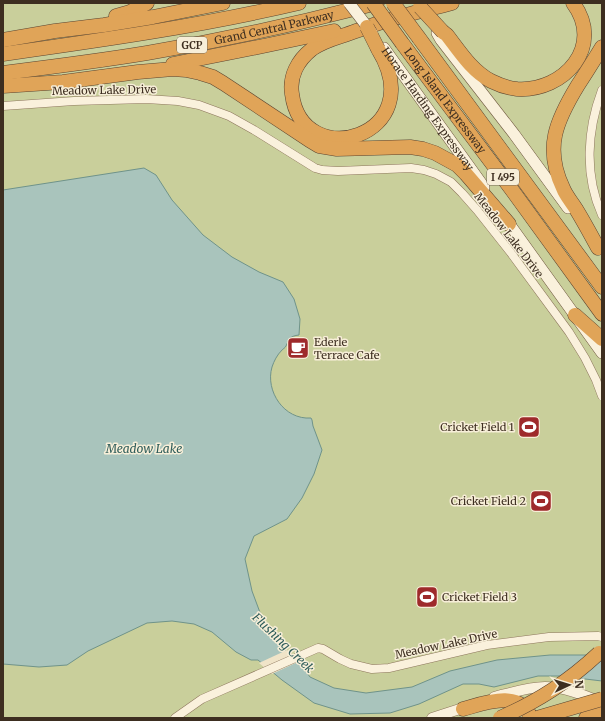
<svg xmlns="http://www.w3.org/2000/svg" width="605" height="721" font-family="Merriweather,serif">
  <rect width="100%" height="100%" fill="#f0e4c8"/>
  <!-- green -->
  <rect fill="#c9cf9b" x="3" y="3" width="599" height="715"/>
  <!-- water -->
  <path fill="#a9c4bc" stroke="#6f938a" d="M144,168L156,175L172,200L203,235L232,257L259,272L283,282L294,299L300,319L299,335C290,336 289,339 286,346C285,348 283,349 282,350C277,355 274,361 272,367C265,391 284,420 311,418L312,420L313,426L322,450L314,474L302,498L287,519L254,536L245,559L252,591L268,634L302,666L310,677L334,688L366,693L412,687L450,671L497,660L550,655H586L602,659V681L560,676H538L494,687L479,684H463L419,704L390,713L350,714L314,703L282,680L258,660H251L236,652L212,632L194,624L172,621L147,623L88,651L67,665L39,667L3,664V190Z"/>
  <!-- pier -->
  <polygon fill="#f0e4c8" points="287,650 300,661 272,674 259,663"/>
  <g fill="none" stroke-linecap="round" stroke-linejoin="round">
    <!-- minor casing -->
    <g stroke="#8d765c" stroke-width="9">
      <g id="minor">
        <path d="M602,90C587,130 584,175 602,215"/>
        <polyline points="3,106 74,101 146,99 178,101 199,105 229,116 254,130 315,168 322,170 338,171 411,168 424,170 436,174 451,182 462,193 477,210 511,253 569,332 585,358 596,380 602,396"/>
        <polyline points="175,718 202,699 318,648 323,649 340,659 351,664 372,669 389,668 487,645 549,637 598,636 602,637"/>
      </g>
    </g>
    <!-- tertiary casing -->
    <g stroke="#8d765c" stroke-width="11">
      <g id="tertiary">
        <path d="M494,697C510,693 528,687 545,687C564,687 581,694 598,701"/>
        <polyline points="432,718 469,706"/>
      </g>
    </g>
    <!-- secondary casing -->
    <g stroke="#6f573f" stroke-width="12">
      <g id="secondary">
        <polyline points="437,33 441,40 514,134 568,208"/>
        <path id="s1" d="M384,48L484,187"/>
        <polyline points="505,218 602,353"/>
      </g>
    </g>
    <!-- motorway casing -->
    <g stroke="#5b4430" stroke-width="15">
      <g id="motorway">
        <polyline points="116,16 130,12 147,3"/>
        <path d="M443,32L447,35C460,52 472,71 491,81C499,85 508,88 517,89C564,92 605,46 573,3"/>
        <polyline points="419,38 602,287"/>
        <polyline points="3,40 55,31 104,25 153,17 223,3"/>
        <path id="s2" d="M402,43L512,190L602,314"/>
        <path d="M378,49C432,137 302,174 292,94C289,76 298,60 312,49C326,39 341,37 356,31C366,28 375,24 385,21C407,14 430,9 452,3"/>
        <path d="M3,54C102,40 201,26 299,3"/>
        <polyline points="173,64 268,45 334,31"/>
        <path id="s3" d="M3,73C51,67 99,61 147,53C224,40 301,23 377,3"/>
        <polyline points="3,86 63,82 138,72 173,69 186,70 200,73 213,77 223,83 309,140 319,146 337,149 410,147 423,149 435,153 457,165 466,174 509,224"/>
        <path d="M598,248C591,235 584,222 576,209C572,202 566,196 563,188C544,148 556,121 578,85C586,73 594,60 602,47"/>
        <polyline points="575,315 602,339"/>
        <path d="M463,709C485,703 520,689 531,718"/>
        <polyline points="586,718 602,713"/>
      </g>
    </g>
    <!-- minor -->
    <use href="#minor" stroke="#faf1dc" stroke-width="8"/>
    <!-- tertiary -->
    <use href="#tertiary" stroke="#faf1dc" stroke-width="10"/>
    <!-- secondary -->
    <use href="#secondary" stroke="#faf1dc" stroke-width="11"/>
    <!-- motorway -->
    <use href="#motorway" stroke="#e0a458" stroke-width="14"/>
    <!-- secondary-bridge casing -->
    <g stroke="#6f573f" stroke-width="12" stroke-linecap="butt">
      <polyline id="secondary-bridge" points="349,3 372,33"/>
    </g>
    <!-- motorway-bridge casing -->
    <g stroke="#5b4430" stroke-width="15" stroke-linecap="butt">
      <g id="motorway-bridge">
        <polyline points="373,3 402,43"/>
        <polyline points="393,3 419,38"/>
        <polyline points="420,7 443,32"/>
        <polyline points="367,27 378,49"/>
        <path d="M500,718C538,701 568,682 599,653"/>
        <polyline points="537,718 602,699"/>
      </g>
    </g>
    <!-- secondary-bridge -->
    <use href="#secondary-bridge" stroke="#faf1dc" stroke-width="11"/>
    <!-- motorway-bridge -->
    <use href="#motorway-bridge" stroke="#e0a458" stroke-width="14"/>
  </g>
  <!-- icons -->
  <defs>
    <g id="cafe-square" transform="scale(1.15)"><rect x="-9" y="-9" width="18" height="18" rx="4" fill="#9e2a2b" stroke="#f7eed8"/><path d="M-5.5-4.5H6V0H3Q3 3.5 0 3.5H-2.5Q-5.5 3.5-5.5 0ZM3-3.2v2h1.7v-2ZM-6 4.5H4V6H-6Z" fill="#fff"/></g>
    <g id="stadium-square" transform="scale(1.15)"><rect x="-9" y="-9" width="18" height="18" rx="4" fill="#9e2a2b" stroke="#f7eed8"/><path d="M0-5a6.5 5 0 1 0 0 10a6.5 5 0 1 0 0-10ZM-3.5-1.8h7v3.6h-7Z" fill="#fff"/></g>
  </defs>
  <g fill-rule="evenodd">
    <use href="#cafe-square" x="298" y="348"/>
    <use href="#stadium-square" x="529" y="427"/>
    <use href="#stadium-square" x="541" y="501"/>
    <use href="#stadium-square" x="427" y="597"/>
  </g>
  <g text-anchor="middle" stroke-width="3" stroke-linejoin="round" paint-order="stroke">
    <!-- shield labels -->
    <g fill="#f7eed8" stroke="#756857" stroke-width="1">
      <rect x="177" y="37" width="30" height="16" rx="3"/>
      <rect x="487" y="169" width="32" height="16" rx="3"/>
    </g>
    <g font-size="10" font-weight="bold" fill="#3d2e20">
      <text x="192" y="49">GCP</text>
      <text x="503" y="181">I 495</text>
    </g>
    <!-- street labels -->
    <g font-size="11" fill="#3d2e20" stroke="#f7eed8">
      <text dy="4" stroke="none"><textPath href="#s3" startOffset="275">Grand Central Parkway</textPath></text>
      <text transform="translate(104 90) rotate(-1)" y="4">Meadow Lake Drive</text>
      <text dy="4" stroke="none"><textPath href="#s2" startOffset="72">Long Island Expressway</textPath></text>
      <text dy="4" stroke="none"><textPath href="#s1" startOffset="75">Horace Harding Expressway</textPath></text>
      <text transform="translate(509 235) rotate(52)" y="4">Meadow Lake Drive</text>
      <text transform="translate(446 644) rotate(-12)" y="4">Meadow Lake Drive</text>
    </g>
    <!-- poi labels -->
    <g font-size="11" fill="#3d2e20" stroke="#f7eed8" text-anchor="start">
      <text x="314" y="346">Ederle<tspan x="314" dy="13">Terrace Cafe</tspan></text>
      <text x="514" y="431" text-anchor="end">Cricket Field 1</text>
      <text x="526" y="505" text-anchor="end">Cricket Field 2</text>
      <text x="442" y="601">Cricket Field 3</text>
    </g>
    <!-- water labels -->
    <g font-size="12" font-style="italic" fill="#2f5d5a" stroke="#f7eed8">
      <text x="144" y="453">Meadow Lake</text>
      <text transform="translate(283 643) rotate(44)" y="4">Flushing Creek</text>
    </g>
  </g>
  <!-- border -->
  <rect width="605" height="721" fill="none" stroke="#3d2e20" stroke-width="8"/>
  <!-- north arrow -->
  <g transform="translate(569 685) rotate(86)" stroke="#f7eed8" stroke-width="3" paint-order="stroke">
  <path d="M0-3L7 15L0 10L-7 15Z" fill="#3d2e20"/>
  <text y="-6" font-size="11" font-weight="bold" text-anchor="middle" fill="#3d2e20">N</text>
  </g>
</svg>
